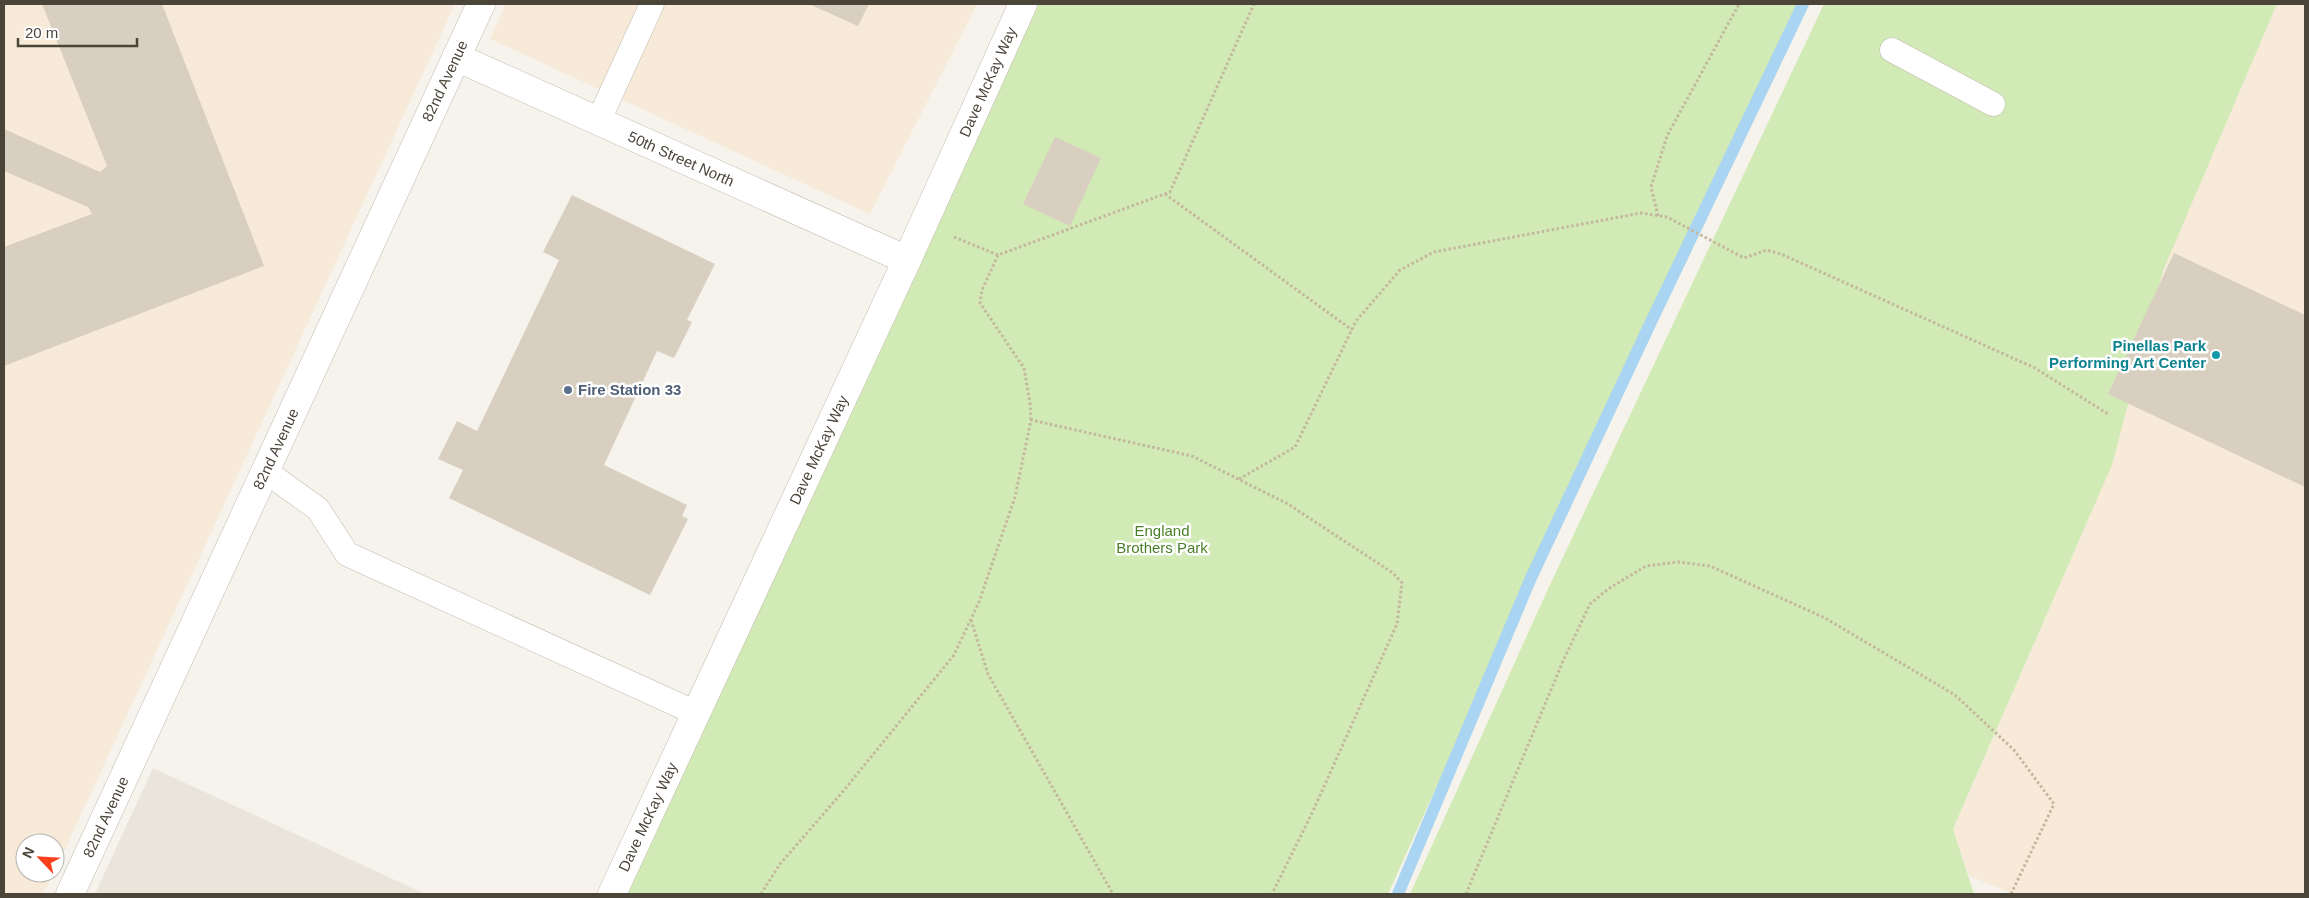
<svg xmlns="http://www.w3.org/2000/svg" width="2309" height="898" font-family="Arial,sans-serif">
  <rect width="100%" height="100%" fill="#f6f3ec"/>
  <!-- residential -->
  <polygon fill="#eae5da" points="153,768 425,894 95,894"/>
  <!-- commercial -->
  <g fill="#f7ead8">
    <polygon points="4,4 455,4 55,871 55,843 25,843 25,873 54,873 43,894 4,894"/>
    <polygon points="506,4 977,4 870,214 490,39"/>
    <polygon points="2277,4 2305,4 2305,894 2014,894 1969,876 1953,830 2112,465 2163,271"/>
  </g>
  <!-- green -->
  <g fill="#d2eab5">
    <polygon points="1020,4 1802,4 1530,580 1388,894 610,894"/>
    <polygon points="1824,4 2277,4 2163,271 2112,465 1953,829 1974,894 1410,894 1548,589"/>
  </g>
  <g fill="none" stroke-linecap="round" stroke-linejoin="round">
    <!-- stream -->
    <polyline stroke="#a9d4f2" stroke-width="12" points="1398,894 1530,580 1650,324 1803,4"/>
  </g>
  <!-- building -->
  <g fill="#d8cfc1">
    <polygon points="42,4 162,4 264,266 4,366 4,247 92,214 88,207 4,171 4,129 100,172 107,166"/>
    <polygon points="809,4 869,4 858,26"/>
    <polygon points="1055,137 1101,158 1070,226 1023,204"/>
    <polygon points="572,195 715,264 687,320 692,322 674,358 657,351 604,465 687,505 682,516 688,519 650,595 449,498 463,470 438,459 457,421 477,431 559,260 543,252"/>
    <polygon points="2174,253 2305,315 2305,487 2108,394"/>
  </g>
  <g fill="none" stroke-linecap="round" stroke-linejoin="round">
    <!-- service casing -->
    <g stroke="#c2bbae" stroke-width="25">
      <g id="service">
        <polyline points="1892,50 1993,104"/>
        <polyline points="598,122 652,4"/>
        <polyline points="265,471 318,509 347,554 696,713"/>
      </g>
    </g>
    <!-- minor casing -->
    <g stroke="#c2bbae" stroke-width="29">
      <g id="minor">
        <polyline points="456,57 907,260"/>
        <polyline points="612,894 907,260 1023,4"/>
      </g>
    </g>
    <!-- tertiary casing -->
    <g stroke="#c2bbae" stroke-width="29">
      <polyline id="tertiary" points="70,894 481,4"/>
    </g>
    <!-- path -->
    <g stroke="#c4b79f" stroke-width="3" stroke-dasharray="2.5 2.5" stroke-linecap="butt">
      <polyline points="1165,194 1352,330"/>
      <polyline points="1658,216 1651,187 1667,136 1739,4"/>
      <polyline points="954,237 998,255"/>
      <polyline points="1031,420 1030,403 1024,368 980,303 982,290 998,255 1170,192 1254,4"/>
      <polyline points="1239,479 1295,447 1356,321 1400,270 1434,252 1641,213 1667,217 1744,258 1767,250 1781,254 2035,368 2108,414"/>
      <polyline points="971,620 988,674 1113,894"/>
      <polyline points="761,894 780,864 845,789 954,655 979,602 1015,497 1031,420 1192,456 1288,504 1393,573 1402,583 1397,624 1313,811 1272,894"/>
      <polyline points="1466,894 1563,661 1590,604 1608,589 1646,566 1678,562 1710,566 1825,618 1955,695 2014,750 2054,804 2011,894"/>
    </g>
    <!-- service -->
    <use href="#service" stroke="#fff" stroke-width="24"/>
    <!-- minor -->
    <use href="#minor" stroke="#fff" stroke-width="28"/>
    <!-- tertiary -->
    <use href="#tertiary" stroke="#fff" stroke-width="28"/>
  </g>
  <!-- markers -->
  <circle fill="#0f9aa8" stroke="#fff" stroke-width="2" cx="2216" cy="355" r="5"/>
  <circle fill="#5c6f8a" stroke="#fff" stroke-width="2" cx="568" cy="390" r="5"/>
  <g text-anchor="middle" stroke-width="5" stroke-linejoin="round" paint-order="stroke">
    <!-- street labels -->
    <g font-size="15" fill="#4b4439" stroke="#fff">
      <text transform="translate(445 81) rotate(-65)" y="5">82nd Avenue</text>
      <text transform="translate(988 82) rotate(-66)" y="5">Dave McKay Way</text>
      <text transform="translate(681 159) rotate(24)" y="5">50th Street North</text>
      <text transform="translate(276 449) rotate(-65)" y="5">82nd Avenue</text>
      <text transform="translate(819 450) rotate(-65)" y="5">Dave McKay Way</text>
      <text transform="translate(106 817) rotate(-65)" y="5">82nd Avenue</text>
      <text transform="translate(648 817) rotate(-65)" y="5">Dave McKay Way</text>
    </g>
    <!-- culture labels -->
    <g font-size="15" font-weight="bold" fill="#0d838f" stroke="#fff" text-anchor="end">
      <text x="2206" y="351">Pinellas Park<tspan x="2206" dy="17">Performing Art Center</tspan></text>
    </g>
    <!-- service labels -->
    <g font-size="15" font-weight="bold" fill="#4e5e75" stroke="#fff" text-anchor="start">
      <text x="578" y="395">Fire Station 33</text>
    </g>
    <!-- park labels -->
    <g font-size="15" fill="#4a7f2a" stroke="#fff">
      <text x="1162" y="536">England<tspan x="1162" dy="17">Brothers Park</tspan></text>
    </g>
  </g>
  <!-- border -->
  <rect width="2309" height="898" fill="none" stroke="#4b4439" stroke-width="10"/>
  <!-- north arrow -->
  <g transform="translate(40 858) rotate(295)"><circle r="24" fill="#ffffff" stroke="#b7b4b0"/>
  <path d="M0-4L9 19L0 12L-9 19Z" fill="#fc3f1d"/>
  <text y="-8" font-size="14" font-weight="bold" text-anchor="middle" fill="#4b4439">N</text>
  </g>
  <!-- scale -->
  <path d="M18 38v8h119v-8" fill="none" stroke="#4b4439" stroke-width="2.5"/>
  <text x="25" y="38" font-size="15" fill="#4b4439" stroke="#ffffff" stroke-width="4" paint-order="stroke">20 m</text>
</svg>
